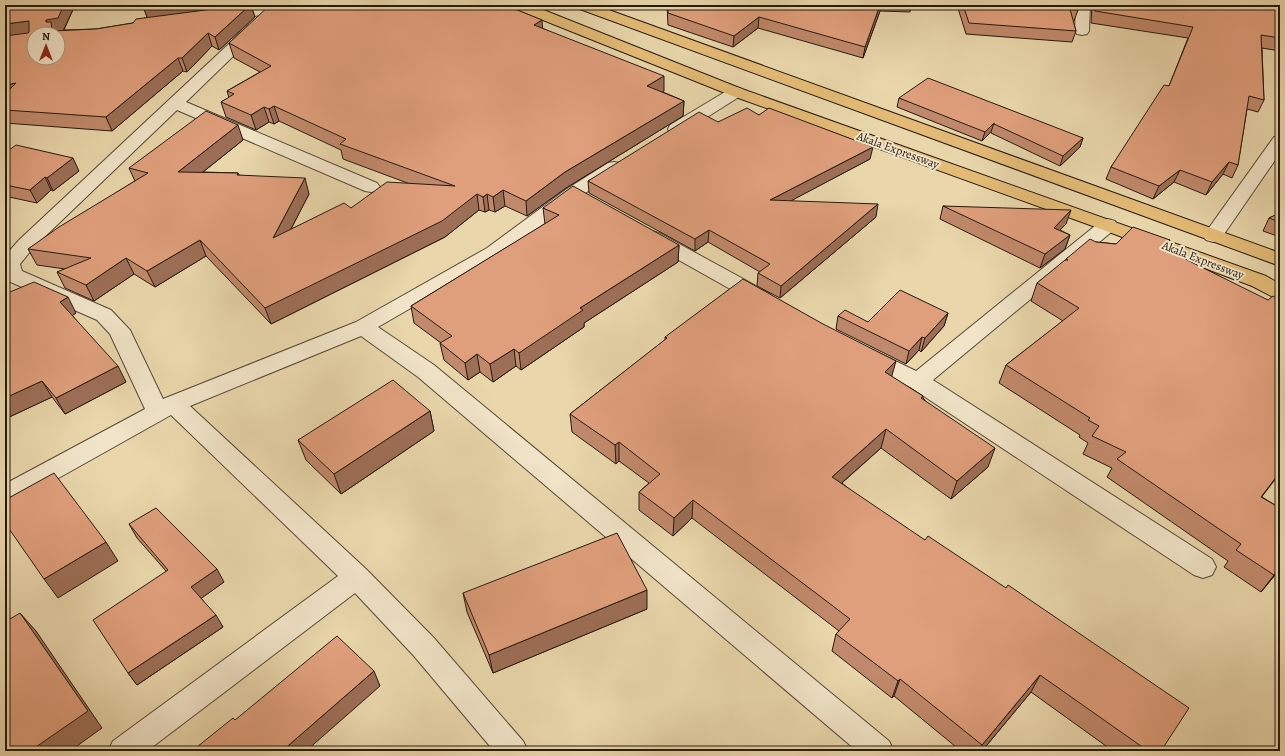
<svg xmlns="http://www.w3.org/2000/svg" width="1285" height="756" font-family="Alegreya,serif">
  <rect width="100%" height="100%" fill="#e9d6ab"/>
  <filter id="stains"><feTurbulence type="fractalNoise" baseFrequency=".005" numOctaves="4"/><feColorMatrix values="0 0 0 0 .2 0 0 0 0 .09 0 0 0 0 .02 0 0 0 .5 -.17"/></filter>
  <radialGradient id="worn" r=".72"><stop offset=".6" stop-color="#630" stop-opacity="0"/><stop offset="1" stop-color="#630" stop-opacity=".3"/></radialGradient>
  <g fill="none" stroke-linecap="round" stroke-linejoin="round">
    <!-- street casing -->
    <g stroke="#554a37" stroke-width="2">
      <g id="street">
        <polygon points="273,5 311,5 309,8 304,9 224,20 219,19 217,16 219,13 224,12"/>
        <polygon points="1076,5 1090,5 1089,31 1087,34 1082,35 1077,34 1075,31"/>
        <polygon points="253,25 258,26 260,29 258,32 186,102 377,183 380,187 377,191 371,192 365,191 177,110 33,248 20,264 22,271 111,310 130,330 163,399 356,322 487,248 567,189 608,163 614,162 620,163 623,167 620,171 579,197 501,256 378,327 434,365 889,741 894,751 857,751 418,377 361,336 190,406 366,569 434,638 523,741 528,751 494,751 414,656 355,593 147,751 108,751 113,741 338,576 171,415 14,503 5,506 5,484 145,409 110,334 97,320 6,280 5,256 19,240 248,26"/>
        <polygon points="736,87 742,89 744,92 742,95 682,133 676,134 670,133 668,129 670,125 730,89"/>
        <polygon points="1280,136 1280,153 1220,240 1213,242 1206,240 1203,236 1206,232 1274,137"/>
        <polygon points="1108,219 1115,221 1117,225 1115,229 933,380 1212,559 1216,567 1212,575 1203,578 1194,575 910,387 860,361 857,356 860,351 868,348 916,371 1101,221"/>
        <polygon points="652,231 659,233 769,293 772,298 769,303 762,305 755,303 645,241 642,237 645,233"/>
      </g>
    </g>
    <!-- primary casing -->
    <g stroke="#241b10" stroke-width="2">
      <g id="primary">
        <polygon points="511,5 531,5 742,89 1266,276 1280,284 1280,299 1273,297 1252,286 1101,229 730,95 513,8"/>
        <polygon points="575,5 595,5 1280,253 1280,266 577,8"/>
      </g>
    </g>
    <!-- street -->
    <use href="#street" fill="#f1e4c8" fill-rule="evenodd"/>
    <!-- primary -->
    <use href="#primary" fill="#e4bb76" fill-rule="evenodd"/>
  </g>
  <!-- wall -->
  <g fill="#c1896b" stroke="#241b10">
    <polygon points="5,5 75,5 64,30 96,29 133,23 147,17 143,6 143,5 260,5 251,6 255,17 219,50 212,46 187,72 183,71 112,131 5,123"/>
    <polygon points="667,5 911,5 910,12 880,11 863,58 758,28 733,47 668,25"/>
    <polygon points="957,5 1078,5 1078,10 1074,21 1073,21 1076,31 1072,42 966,34"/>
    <polygon points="1092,5 1280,5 1280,51 1262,48 1264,100 1258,112 1247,109 1238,165 1232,178 1223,174 1206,195 1174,182 1153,199 1106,179 1111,167 1169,86 1188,38 1091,23"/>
    <polygon points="542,28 664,91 663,92 684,101 683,116 566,188 527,216 505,206 495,212 489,210 485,212 479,210 445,237 271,324 206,256 155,287 134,274 94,301 65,288 57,272 65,269 37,265 28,249 135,181 129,168 243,140 203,172 238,173 239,175 309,194 291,229 351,208 410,184 343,159 341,150 279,121 274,124 269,122 256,130 226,117 221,102 229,98 227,91 260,72 234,58 229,43"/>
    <polygon points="899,98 1083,138 1080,147 1060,166 991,133 991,132 982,141 897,107"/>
    <polygon points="759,115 870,159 790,201 876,217 780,298 757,286 758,273 760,272 708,242 695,251 589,193 588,181 718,122"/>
    <polygon points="5,153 79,171 53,191 51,190 37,203 9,197 5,200"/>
    <polygon points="943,206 1066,224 1060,230 1070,235 1065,249 1040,268 940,219"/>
    <polygon points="543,208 679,245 678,262 584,323 584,327 521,370 516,366 493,382 480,372 468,380 444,360 440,343 441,343 414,323 411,306 545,224"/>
    <polygon points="1280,213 1280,237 1263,231 1269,218"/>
    <polygon points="1170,240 1165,250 1262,497 1280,508 1280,569 1261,592 1224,567 1228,561 1107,477 1112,468 1083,454 1088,443 1079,437 1080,435 999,383 1006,365 1063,321 1031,301 1037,283 1066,260 1066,259 1096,242 1116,244"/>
    <polygon points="5,294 76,313 72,315 126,382 65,414 52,397 5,419"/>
    <polygon points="948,313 944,326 921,352 919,350 906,364 836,329 838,316 868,322"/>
    <polygon points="665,337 892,377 923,396 923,398 988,467 951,499 881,448 842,483 1161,751 1113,751 1031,692 982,751 961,751 894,696 892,698 832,651 836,634 839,631 692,518 673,536 639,510 639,492 649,483 619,461 616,464 572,432 570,414 665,340"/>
    <polygon points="430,411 434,431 341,494 306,460 298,440"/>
    <polygon points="129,524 224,582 201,598 223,627 137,685 128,673 166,571 137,538"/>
    <polygon points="463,593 647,609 493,673 467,612"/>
  </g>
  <!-- shaded-wall -->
  <g fill="#9d6f57" stroke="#241b10">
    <polygon points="64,5 75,5 63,31 53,33 46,22 46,20"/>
    <polygon points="147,5 260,5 251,6 255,17 219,50 215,37 248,7 148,20 143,6"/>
    <polygon points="880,5 881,5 880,11 863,58 865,47"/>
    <polygon points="759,17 758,28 733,47 734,36"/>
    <polygon points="542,20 543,35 534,25"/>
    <polygon points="29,21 35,34 5,37 5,24"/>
    <polygon points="208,33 212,46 187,72 182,58"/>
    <polygon points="178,58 183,71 112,131 106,117"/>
    <polygon points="664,76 664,91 647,101 647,86"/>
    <polygon points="16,83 5,99 5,85"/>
    <polygon points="684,101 683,116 566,188 527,216 526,201 565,172"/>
    <polygon points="274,106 279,121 274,124 269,109"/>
    <polygon points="264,107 269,122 256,130 251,115"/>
    <polygon points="994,123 991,132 982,141 985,132"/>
    <polygon points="238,125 243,140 184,187 178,172"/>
    <polygon points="1083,138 1080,147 1060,166 1063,156"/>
    <polygon points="873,147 870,159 768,213 770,200"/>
    <polygon points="73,158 79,171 53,191 47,178"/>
    <polygon points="1229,162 1223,174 1206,195 1212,182"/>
    <polygon points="1180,170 1174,182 1153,199 1159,186"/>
    <polygon points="45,177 51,190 37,203 30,190"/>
    <polygon points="305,178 309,194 278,254 273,238"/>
    <polygon points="5,190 9,197 5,200"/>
    <polygon points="503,190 505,206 495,212 493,197"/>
    <polygon points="477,194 479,210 445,237 271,324 265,308"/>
    <polygon points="487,194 489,210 485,212 483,197"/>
    <polygon points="878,204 876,217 780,298 781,286"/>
    <polygon points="1071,210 1066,224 1049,241 1054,228"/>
    <polygon points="709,230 708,242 695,251 695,239"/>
    <polygon points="1070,235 1065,249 1040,268 1045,254"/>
    <polygon points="200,240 206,256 155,287 147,271"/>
    <polygon points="679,245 678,262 584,323 584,327 521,370 519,353 580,308"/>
    <polygon points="126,258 134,274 94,301 86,285"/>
    <polygon points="68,297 76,313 69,318 60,302"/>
    <polygon points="948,313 944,326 921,352 925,338"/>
    <polygon points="922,337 919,350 906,364 909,351"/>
    <polygon points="514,349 516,366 493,382 490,364"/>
    <polygon points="477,354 480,372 468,380 465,363"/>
    <polygon points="896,361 891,379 885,372"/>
    <polygon points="118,366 126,382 65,414 56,398"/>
    <polygon points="42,381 52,397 5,419 5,398"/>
    <polygon points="430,411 434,431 341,494 334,474"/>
    <polygon points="886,429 881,448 828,495 832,477"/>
    <polygon points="619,442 619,461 616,464 615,445"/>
    <polygon points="995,448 988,467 951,499 957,481"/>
    <polygon points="1280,472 1280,473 1248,515 1261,497"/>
    <polygon points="693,500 692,518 673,536 674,518"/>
    <polygon points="106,542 118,561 58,598 44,579"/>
    <polygon points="1280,568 1280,569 1261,592 1274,575"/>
    <polygon points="217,569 224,582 199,600 191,587"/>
    <polygon points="647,590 647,609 493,673 489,655"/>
    <polygon points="20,613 36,631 102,728 70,751 30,751"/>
    <polygon points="216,615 223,627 137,685 128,673"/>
    <polygon points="374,671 380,686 306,751 282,751"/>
    <polygon points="1040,675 1031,692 982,751 979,751 982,745"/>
    <polygon points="900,679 894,696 892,698 898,681"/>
  </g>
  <!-- building -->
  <g fill="#e09f7c" stroke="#241b10" fill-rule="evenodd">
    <path d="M5,5H64L58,18L46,20V22H51L52,31L96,29L133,23L136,19L244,5H250L215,37L208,33L182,58H178L106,117L5,110V94L16,83L5,85V36L28,33L29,32V21L5,24ZM34,34H58V58H34Z"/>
    <polygon points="270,5 505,5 542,20 534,25 664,76 647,86 684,101 565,172 526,201 503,190 493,197 487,194 483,197 477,194 442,221 265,308 200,240 147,271 126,258 86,285 57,272 91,258 28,249 59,227 148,173 129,168 206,111 238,125 178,172 238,173 237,175 305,178 273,238 344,203 351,208 387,182 455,186 340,144 346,139 274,106 269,109 264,107 251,115 221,102 234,94 227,91 271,66 229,43"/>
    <polygon points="668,5 880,5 865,47 759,17 734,36 668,13"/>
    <polygon points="963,5 1078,5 1078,10 1070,9 1076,31 969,23"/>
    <polygon points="1095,5 1280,5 1280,38 1261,35 1264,100 1249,96 1238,165 1229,162 1212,182 1180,170 1159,186 1111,167 1164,85 1169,86 1193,27 1095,11"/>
    <polygon points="928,78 1083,138 1063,156 994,124 994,123 985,132 899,98"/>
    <polygon points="747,108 759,115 769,108 873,147 770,200 878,204 781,286 758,273 770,264 709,230 695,239 588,181 699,112 718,122"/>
    <polygon points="16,145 73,158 47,178 45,177 30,190 5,185 5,153"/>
    <polygon points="573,186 679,245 580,308 583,310 519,353 514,349 490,364 477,354 465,363 440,343 452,336 411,306 559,215 543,208"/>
    <polygon points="943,206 1071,210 1054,228 1070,235 1045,254"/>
    <polygon points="1280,213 1280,222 1269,218"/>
    <polygon points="1133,227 1170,240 1165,249 1268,300 1273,296 1280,300 1280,472 1261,497 1280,508 1280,568 1274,575 1236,550 1241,544 1117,459 1126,452 1092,436 1099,426 1088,420 1090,418 1006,365 1079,308 1037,283 1065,260 1068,260 1066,259 1090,239 1096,242 1116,244"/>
    <polygon points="743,279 823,324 896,361 885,372 923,396 921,398 995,448 957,481 886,429 832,477 925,540 928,536 1006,588 1008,585 1189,708 1161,751 1148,751 1040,675 982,745 900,679 898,681 836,634 850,619 693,500 674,518 639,492 660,474 619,442 615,445 570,414 667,338 665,337"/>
    <polygon points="34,282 68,297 60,302 118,366 56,398 42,381 5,398 5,294"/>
    <polygon points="900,290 948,313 925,338 922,337 909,351 838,316 845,310 868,322"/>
    <polygon points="393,380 430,411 334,474 298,440"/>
    <polygon points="54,473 106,542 44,579 5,523 5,500"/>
    <polygon points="156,508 217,569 191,587 216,615 128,673 93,620 168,570 129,524"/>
    <polygon points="617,533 647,590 489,655 463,593"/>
    <polygon points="20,613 88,711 30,751 5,751 5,622"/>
    <polygon points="337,636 374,671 282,751 192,751 233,718 235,720"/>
  </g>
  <g text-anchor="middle" stroke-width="4" stroke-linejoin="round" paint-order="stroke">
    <!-- far-street labels -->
    <g font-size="12" fill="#241b10" stroke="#f1e4c8">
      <text transform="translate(898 150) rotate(20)" y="4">Akala Expressway</text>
      <text transform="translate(1203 260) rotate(21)" y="4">Akala Expressway</text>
    </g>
  </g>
  <!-- margin -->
  <rect width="1285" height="756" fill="none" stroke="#e9d6ab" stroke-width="20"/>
  <rect x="6" y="6" width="1273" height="744" fill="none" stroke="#241b10" stroke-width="2"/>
  <rect x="10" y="10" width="1265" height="736" fill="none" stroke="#241b10"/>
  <!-- north arrow -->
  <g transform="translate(46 46)"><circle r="19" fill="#f1e4c8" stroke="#9f947e"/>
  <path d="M0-3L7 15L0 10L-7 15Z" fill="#8f2418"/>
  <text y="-6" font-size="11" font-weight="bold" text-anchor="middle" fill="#241b10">N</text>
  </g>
  <rect width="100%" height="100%" filter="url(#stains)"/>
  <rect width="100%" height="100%" fill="url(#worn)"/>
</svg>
